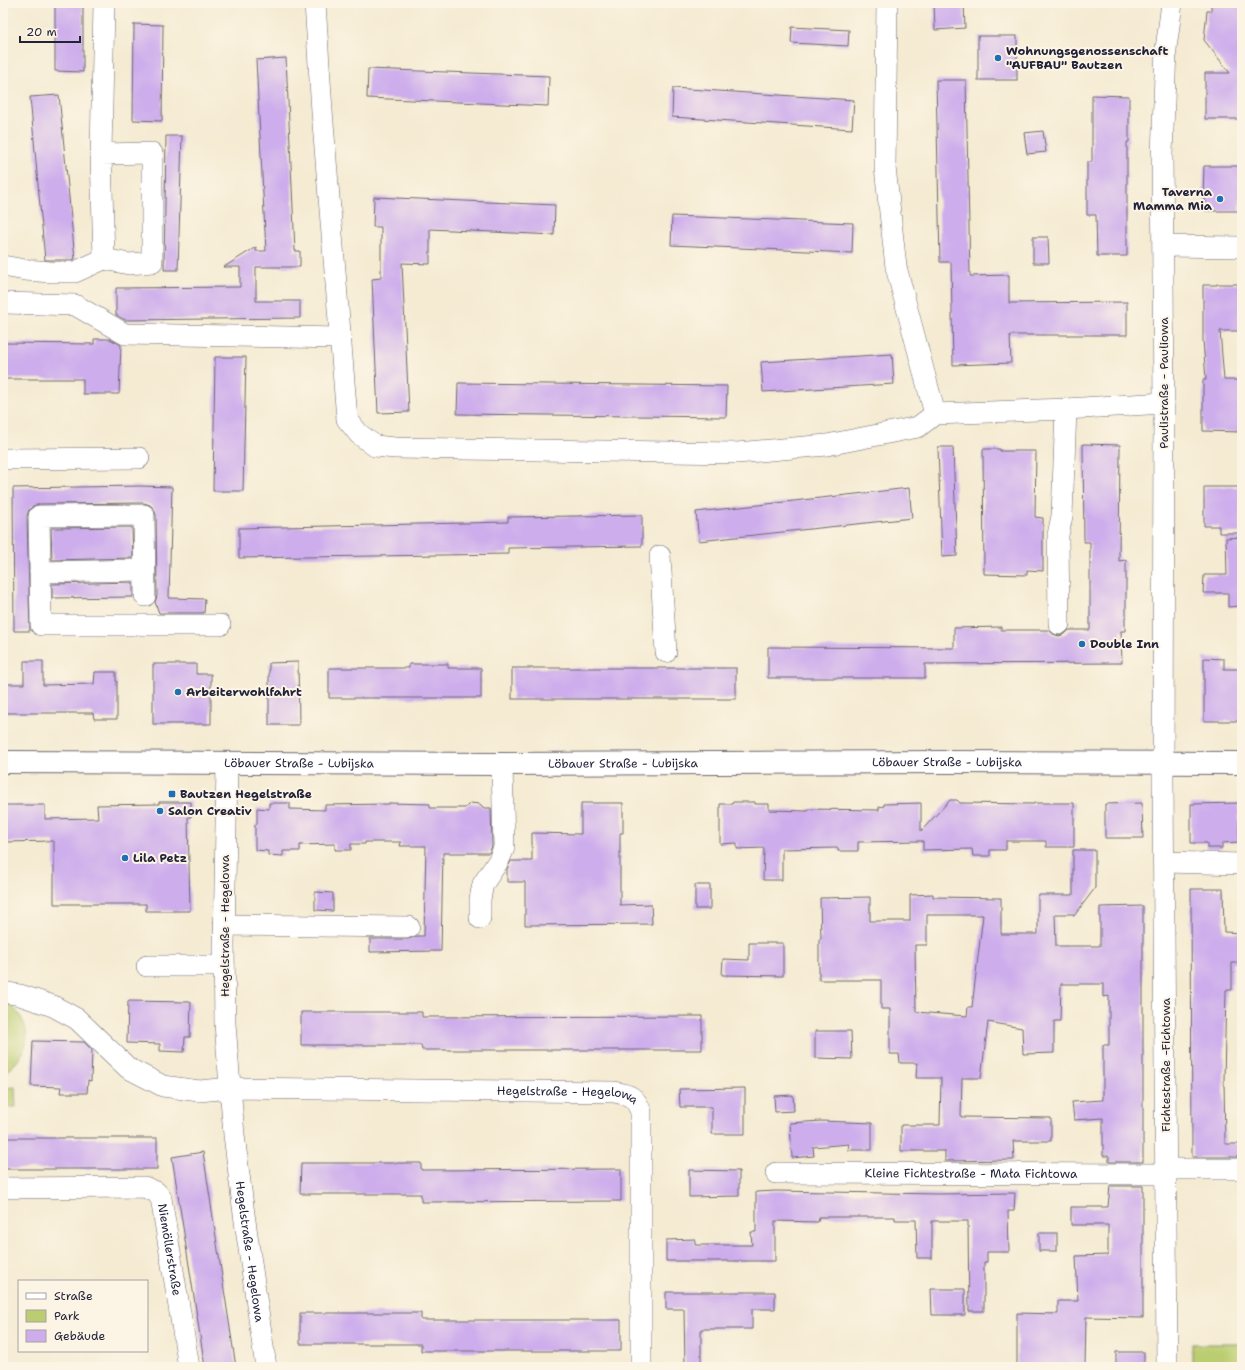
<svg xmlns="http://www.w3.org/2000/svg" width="1245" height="1370" font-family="'Shantell Sans',sans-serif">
  <rect width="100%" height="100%" fill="#fcf5e5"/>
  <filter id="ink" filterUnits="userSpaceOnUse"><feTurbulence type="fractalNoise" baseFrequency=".025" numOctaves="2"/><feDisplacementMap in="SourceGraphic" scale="8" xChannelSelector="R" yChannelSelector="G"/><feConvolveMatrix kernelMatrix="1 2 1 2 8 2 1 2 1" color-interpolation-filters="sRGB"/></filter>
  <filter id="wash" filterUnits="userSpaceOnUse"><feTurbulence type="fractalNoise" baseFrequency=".012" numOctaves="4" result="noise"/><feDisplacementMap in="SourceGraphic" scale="16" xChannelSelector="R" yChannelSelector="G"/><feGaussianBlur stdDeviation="0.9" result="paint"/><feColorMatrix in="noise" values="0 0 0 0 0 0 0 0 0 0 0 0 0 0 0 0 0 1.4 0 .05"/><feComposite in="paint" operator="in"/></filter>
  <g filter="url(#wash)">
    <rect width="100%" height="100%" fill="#f5ebd3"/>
    <!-- green -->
    <g fill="#bbcd71" stroke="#6e7856">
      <path d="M3,1000C34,1019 35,1054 3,1073Z"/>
      <polygon points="15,1087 16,1107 3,1107 3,1088"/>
      <rect x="1192" y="1344" width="50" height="23"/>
    </g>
    <g id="blocks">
      <!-- building -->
      <g fill="#cdadec" fill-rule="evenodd">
        <polygon points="55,3 83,3 83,72 55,71"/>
        <polygon points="934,3 964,3 965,28 935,30"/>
        <polygon points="1211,3 1242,3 1242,119 1205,119 1205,73 1230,73 1204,40 1207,11 1211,11"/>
        <polygon points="134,24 163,25 162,121 133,120"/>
        <polygon points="792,27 849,30 848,46 791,43"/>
        <rect x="978" y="36" width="39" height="44"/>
        <polygon points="286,58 295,251 300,251 300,267 256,267 256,301 300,301 300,318 125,320 116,315 116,288 240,287 240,267 224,267 256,247 256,251 266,251 256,60"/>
        <polygon points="368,69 549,76 548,106 367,98"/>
        <polygon points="936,80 966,80 970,276 1009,275 1009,303 1127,302 1127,335 1010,335 1011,363 953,365 951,262 940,262"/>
        <polygon points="673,88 854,100 852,129 672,117"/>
        <polygon points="59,95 75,259 72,260 45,260 30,97"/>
        <polygon points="1092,95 1129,96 1129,142 1127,142 1127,256 1097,256 1096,215 1087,215 1087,162 1092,162"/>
        <polygon points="1043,131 1046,152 1027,154 1024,133"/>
        <polygon points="166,136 182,136 178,270 164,270"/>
        <polygon points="1204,166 1240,166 1242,197 1240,197 1240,211 1205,211 1205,198 1203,198"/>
        <polygon points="374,197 555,205 554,235 430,229 430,264 402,263 409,412 378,413 372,279 381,278 381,227 373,227"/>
        <polygon points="672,216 853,223 852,253 671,245"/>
        <polygon points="1033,237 1048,237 1049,263 1033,263"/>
        <polygon points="1217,284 1240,284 1240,285 1242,285 1242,325 1241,325 1241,331 1220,331 1224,380 1242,380 1242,432 1203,431 1203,380 1206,380 1203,340 1203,285 1217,285"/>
        <polygon points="94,339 110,339 121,345 119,394 83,394 83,379 3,379 3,343 94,344"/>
        <polygon points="892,354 894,384 763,392 761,362"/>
        <polygon points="215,357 246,357 243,491 213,491"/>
        <polygon points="458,383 727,386 726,417 457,414"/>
        <polygon points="1083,444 1120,445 1119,561 1126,560 1126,616 1125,617 1125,631 1121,631 1122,663 925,664 925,678 768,678 768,647 954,648 954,628 1001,627 1001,630 1049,630 1053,634 1059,636 1065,634 1069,630 1090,630 1090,542 1084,542"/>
        <polygon points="938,447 953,447 957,556 942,557"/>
        <polygon points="983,449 1000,449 1000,451 1036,451 1035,517 1043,518 1043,571 1027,570 1027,575 984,574"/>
        <polygon points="140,486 172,487 169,598 205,599 204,613 159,613 155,602 157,596 156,515 154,509 150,505 144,503 39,504 33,506 29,510 27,516 30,631 14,631 13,488"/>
        <polygon points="1204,487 1240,487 1240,533 1219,533 1219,526 1204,526"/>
        <polygon points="909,488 912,518 699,541 696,512"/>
        <polygon points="642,515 642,546 508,548 508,554 239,558 239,528 508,522 508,517"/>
        <polygon points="132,527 133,558 52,560 51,528"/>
        <polygon points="1242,537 1242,606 1228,607 1228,593 1203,593 1204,575 1227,575 1226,538"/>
        <polygon points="133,582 133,597 52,598 52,584"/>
        <polygon points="1204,658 1224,659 1224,669 1239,669 1239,672 1242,672 1242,721 1204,721"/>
        <polygon points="24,661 43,661 43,685 94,684 95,672 116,672 116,681 117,681 117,719 94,719 93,713 3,713 3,684 24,684"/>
        <polygon points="298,662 299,725 269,725 269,663"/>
        <polygon points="153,664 196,664 196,674 211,674 211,724 153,724"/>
        <polygon points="409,664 448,664 448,668 481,668 481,698 329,698 329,668 409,668"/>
        <rect x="512" y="668" width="224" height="31"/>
        <polygon points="950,800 957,800 960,803 1034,804 1034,803 1074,803 1074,847 1046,847 1046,841 1006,841 1006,850 990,850 990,856 973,856 972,849 923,850 923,841 858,842 858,851 838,851 838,848 782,849 782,880 763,880 764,848 737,849 737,843 720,844 720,804 732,804 733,802 755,802 755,804 769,804 769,810 808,811 808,809 879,810 879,807 884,806 884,804 921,803 921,831"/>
        <polygon points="159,802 191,802 191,817 188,817 190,911 146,911 146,904 54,904 54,841 3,842 3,805 45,805 45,819 98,818 97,805 159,804"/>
        <polygon points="269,803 290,803 290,809 325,810 325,805 389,804 389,803 430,804 430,808 465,808 470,803 480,804 484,808 491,808 492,846 489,853 443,853 441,951 370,952 370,939 409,939 417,936 424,936 426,846 400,846 401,842 365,842 365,844 351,844 351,850 335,850 335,844 300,845 300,851 283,851 283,856 268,855 268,851 255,850 255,825 257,824 257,808 269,809"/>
        <polygon points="581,803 623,803 623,833 620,833 620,905 651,904 652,924 525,925 525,882 507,882 507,869 511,861 532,861 532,833 581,834"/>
        <polygon points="1142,803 1143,838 1105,838 1105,804"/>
        <polygon points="1239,803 1239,842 1222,843 1222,848 1207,848 1207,843 1191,843 1191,804"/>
        <path d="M1073,850H1095V888L1074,916V914H1055L1056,946H1100V907L1143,906V1162H1109V1156H1103V1118L1074,1120L1072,1102L1103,1100V1045H1109V996L1103,997V984H1061L1060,1021H1054V1053L1023,1054L1022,1028L988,1022L981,1078H962L961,1117L1051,1118V1141H1013L1014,1160L945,1161V1151H901V1125H940L941,1078H916L917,1063H900L899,1054H890V1009H881V980H819V939H821L820,898L870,897V921H910V895L933,894V897L1001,898V934H1038V895H1073ZM927,915H983L972,1007H968L967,1016L916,1012L915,945H927Z"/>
        <rect x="695" y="885" width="15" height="24"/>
        <polygon points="1191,889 1223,889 1224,932 1242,933 1242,963 1232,963 1232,990 1226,990 1224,1080 1225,1144 1242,1144 1242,1157 1192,1157"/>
        <polygon points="315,892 333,893 333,911 315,910"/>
        <polygon points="749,943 783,943 783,976 722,975 723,959 749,960"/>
        <polygon points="128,1001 191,1002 190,1037 185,1037 184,1052 160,1051 160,1044 127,1043"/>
        <polygon points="301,1012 422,1012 422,1017 702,1016 702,1050 422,1050 421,1045 301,1045"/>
        <polygon points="815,1031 851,1031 852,1059 815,1058"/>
        <polygon points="33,1041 84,1042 92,1050 91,1081 88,1080 87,1093 60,1093 61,1087 31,1086"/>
        <polygon points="745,1088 745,1134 712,1134 712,1107 680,1107 679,1089"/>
        <polygon points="793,1095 794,1111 775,1112 774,1096"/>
        <polygon points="821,1121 872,1123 872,1150 848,1150 849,1144 813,1147 814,1156 792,1158 790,1123"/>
        <rect x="3" y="1138" width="154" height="31"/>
        <polygon points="203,1152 221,1270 236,1367 205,1367 172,1157"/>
        <polygon points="301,1163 421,1163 421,1170 621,1169 621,1201 421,1202 421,1194 300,1194"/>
        <polygon points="689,1170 739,1171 739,1196 689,1197"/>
        <polygon points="1110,1186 1143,1186 1143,1318 1086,1317 1085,1367 1017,1367 1017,1313 1058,1314 1058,1301 1078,1301 1076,1256 1108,1255 1108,1225 1071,1225 1071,1207 1108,1207"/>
        <polygon points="776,1191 937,1194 1015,1193 1014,1211 1008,1211 1009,1252 987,1252 987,1262 984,1262 984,1311 969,1311 968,1221 932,1221 932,1258 917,1258 916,1220 895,1220 895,1217 819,1217 818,1222 775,1221 775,1261 666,1261 666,1240 695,1239 695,1245 752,1245 751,1232 756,1232 756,1192"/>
        <rect x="1039" y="1233" width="18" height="18"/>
        <polygon points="931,1289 965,1289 965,1315 932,1315"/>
        <polygon points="666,1292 775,1292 775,1309 752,1309 752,1329 701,1329 701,1367 685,1367 684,1309 666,1309"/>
        <polygon points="300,1313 421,1313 421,1320 621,1320 621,1351 421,1351 421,1344 300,1344"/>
        <rect x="1116" y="1352" width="28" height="15"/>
      </g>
    </g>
  </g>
  <g filter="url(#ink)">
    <use href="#blocks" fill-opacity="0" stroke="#6c6870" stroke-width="1"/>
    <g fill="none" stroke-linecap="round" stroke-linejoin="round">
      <!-- minor casing -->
      <g stroke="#6c6870" stroke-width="22">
        <g id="minor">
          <polyline points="315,3 322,111 347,419 359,434 375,446 395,448 737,453 827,445 918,427 935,414 1066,409 1164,403"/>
          <polyline points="887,3 885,167 896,267 935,414"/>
          <polyline points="101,154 152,153 152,262 129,264 104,259 101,154 104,3"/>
          <polyline points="1164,246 1242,247"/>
          <polyline points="3,266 25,270 51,272 75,272 104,259"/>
          <polyline points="5,303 75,305 125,334 340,338"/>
          <polyline points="3,459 139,458"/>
          <polyline points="660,556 666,652"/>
          <polyline points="40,572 144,570"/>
          <polyline points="145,596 144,515 39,516 41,625 220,625"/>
          <polyline points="1059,624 1058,535 1062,516 1066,409"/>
          <path id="s1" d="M227,763L224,946L225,1024L234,1135L244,1214L266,1367"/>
          <polyline points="1164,862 1242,864"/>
          <polyline points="480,918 480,899 483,884 499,860 504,848 502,764"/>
          <polyline points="224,925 409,927"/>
          <polyline points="147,966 224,966"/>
          <path id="s2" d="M3,992L20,995L53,1006L77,1019L128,1068L163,1086L199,1091L230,1088L614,1092C630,1095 635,1096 641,1112V1367"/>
          <polyline points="1167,1169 1242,1169"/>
          <path id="s3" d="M776,1173L1167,1174"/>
          <path id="s4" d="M3,1188L144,1187L156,1192L161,1198L189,1367"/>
          <polyline points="1167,1367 1163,781 1164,403 1162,155 1166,49 1172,3"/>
        </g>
      </g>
      <!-- major casing -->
      <g stroke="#6c6870" stroke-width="24">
        <g id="major">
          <path id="s5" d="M3,762L502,764L945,762L1242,763"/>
        </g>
      </g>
      <!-- minor -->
      <use href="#minor" stroke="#fff" stroke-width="21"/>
      <!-- major -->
      <use href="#major" stroke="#fff" stroke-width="22"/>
    </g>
  </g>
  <!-- markers -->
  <g fill="#1f6fb2" stroke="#fcf5e5" stroke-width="1.5">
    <circle cx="998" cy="58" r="4"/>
    <circle cx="1220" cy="199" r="4"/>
    <circle cx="1082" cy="644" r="4"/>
    <circle cx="178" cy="692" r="4"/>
    <rect x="168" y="790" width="8" height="8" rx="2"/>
    <circle cx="160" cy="811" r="4"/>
    <circle cx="125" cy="858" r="4"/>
  </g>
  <g text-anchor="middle" stroke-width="4" stroke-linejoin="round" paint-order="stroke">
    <!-- poi labels -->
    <g font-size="12" font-weight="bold" fill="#22223b" stroke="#fcf5e5" text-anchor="start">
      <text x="1006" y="55">Wohnungsgenossenschaft<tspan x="1006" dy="14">"AUFBAU" Bautzen</tspan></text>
      <text x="1212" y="196" text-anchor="end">Taverna<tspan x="1212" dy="14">Mamma Mia</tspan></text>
      <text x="1090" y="648">Double Inn</text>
      <text x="186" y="696">Arbeiterwohlfahrt</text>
      <text x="180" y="798">Bautzen Hegelstraße</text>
      <text x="168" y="815">Salon Creativ</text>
      <text x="133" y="862">Lila Petz</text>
    </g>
    <!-- street labels -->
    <g font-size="12" fill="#22223b" stroke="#fcf5e5">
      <text transform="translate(1164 383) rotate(-90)" y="4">Paulistraße - Pauliowa</text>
      <text dy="4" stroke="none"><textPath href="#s5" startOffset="944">Löbauer Straße - Lubijska</textPath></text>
      <text dy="4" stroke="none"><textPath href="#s5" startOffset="296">Löbauer Straße - Lubijska</textPath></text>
      <text dy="4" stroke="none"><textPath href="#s5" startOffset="620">Löbauer Straße - Lubijska</textPath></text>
      <text transform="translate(225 926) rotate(-90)" y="4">Hegelstraße - Hegelowa</text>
      <text transform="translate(1166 1065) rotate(-90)" y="4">Fichtestraße -Fichtowa</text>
      <text dy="4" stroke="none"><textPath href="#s2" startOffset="595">Hegelstraße - Hegelowa</textPath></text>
      <text dy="4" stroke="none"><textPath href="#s3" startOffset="195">Kleine Fichtestraße - Mała Fichtowa</textPath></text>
      <text dy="4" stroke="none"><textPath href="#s4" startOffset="214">Niemöllerstraße</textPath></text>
      <text dy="4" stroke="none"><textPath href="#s1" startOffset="490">Hegelstraße - Hegelowa</textPath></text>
    </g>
  </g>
  <!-- margin -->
  <rect width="1245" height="1370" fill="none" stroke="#fcf5e5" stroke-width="16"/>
  <!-- legend -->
  <rect x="18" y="1280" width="130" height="72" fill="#fcf5e5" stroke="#a5a1a1"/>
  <rect x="26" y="1293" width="20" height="6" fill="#ffffff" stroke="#a5a1a1"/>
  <text x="54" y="1300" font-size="12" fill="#22223b">Straße</text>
  <rect x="26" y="1310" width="20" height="12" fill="#bbcd71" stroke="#a5a1a1"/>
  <text x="54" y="1320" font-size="12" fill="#22223b">Park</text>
  <rect x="26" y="1330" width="20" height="12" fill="#cdadec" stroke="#a5a1a1"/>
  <text x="54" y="1340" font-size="12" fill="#22223b">Gebäude</text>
  <!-- scale -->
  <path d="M20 36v6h60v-6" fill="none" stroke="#22223b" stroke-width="2"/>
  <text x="26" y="36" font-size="12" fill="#22223b" stroke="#fcf5e5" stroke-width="3" paint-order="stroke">20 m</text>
</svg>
